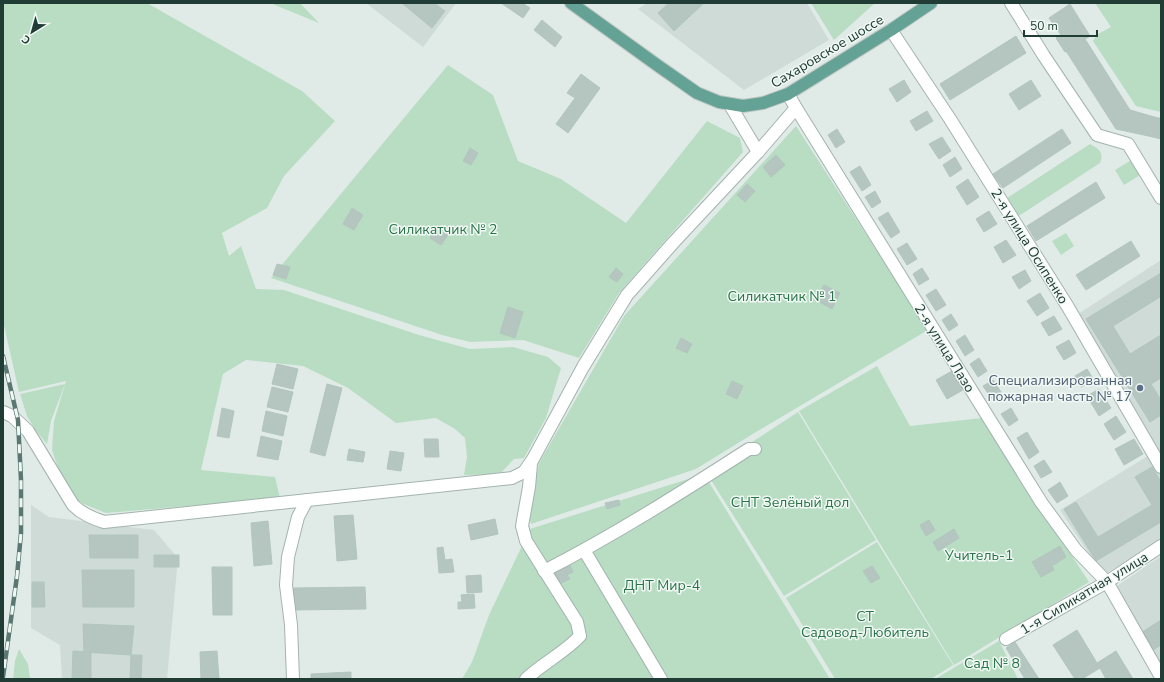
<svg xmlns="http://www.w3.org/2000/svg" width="1164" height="682" font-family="'Nunito Sans',sans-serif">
  <rect width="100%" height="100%" fill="#e0ebe7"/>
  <!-- built -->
  <g fill="#cedbd6">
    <polygon points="366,3 456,3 423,47"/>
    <polygon points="647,3 807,3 829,40 744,90 638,9"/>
    <polygon points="1161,260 1161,460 1075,316"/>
    <polygon points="1151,454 1161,471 1161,541 1103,575 1060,510"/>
    <polygon points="31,505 49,517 154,530 178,558 167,679 62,679 60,645 31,628"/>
    <polygon points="1161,556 1161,673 1111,590"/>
  </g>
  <!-- green -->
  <g fill="#b8ddc3">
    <polygon points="3,3 147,3 302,91 335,121 284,176 267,208 222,233 229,256 241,246 256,289 284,290 419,335 470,349 513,347 548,357 561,368 546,418 524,458 514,459 500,474 464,475 467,457 465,438 455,429 436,418 396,423 348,388 303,366 246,360 223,374 201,470 275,477 280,498 106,513 79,502 61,477 52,450 54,421 66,381 19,392 3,321"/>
    <polygon points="270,3 300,3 319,23"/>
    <polygon points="811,3 875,3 834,40"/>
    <polygon points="1095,3 1161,3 1161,112 1136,106 1093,41 1098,34 1111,27"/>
    <polygon points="448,65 493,95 518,161 561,179 626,223 707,121 740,138 743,152 619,293 579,358 523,340 470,342 442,335 271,278"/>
    <polygon points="796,126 928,330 751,435 696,469 531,524 529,515 539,463 624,316"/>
    <path d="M1090,144C1099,149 1104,152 1100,163L1025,212L1018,216L1014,215L1007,198Z"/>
    <polygon points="1133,159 1142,174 1124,185 1115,170"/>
    <polygon points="1066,233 1074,246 1061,255 1052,241"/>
    <polygon points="877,366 910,426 982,418 1089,582 954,665 799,411"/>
    <polygon points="65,384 51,421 47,444 36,431 27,416 20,394"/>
    <polygon points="798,412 876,540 784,596 706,472"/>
    <polygon points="704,474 830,679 462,679 472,662 489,615 530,529"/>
    <polygon points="877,542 953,665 931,679 835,679 786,598"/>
    <polygon points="999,641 1018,679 935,679"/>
    <polygon points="19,649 28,664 30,679 13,679 15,661"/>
  </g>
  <!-- building -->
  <g fill="#b5c6c0" stroke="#b2c5be">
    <polygon points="404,3 434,3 445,11 432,28 403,4"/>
    <polygon points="501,3 522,3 530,8 523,18"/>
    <polygon points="669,3 704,3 674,31 658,13"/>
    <polygon points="1070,4 1090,36 1065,52 1056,38 1061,35 1049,18"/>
    <polygon points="542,20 562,37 555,47 534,30"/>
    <polygon points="1016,36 1026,53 950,100 940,84"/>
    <polygon points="1085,39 1130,110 1158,118 1153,137 1116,129 1066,51"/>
    <polygon points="581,74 600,88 568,133 556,124 575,98 567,93"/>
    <polygon points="904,80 911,92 897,102 889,89"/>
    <polygon points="1031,80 1041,96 1019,110 1009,94"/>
    <polygon points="927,111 933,121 916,131 910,121"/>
    <polygon points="1158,118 1161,118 1161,139 1153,137"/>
    <polygon points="837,129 845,142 836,148 828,135"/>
    <polygon points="1062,129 1071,143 1003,188 993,174"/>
    <polygon points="942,137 951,151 939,159 929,144"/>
    <polygon points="470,148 478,153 471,165 463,161"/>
    <polygon points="776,155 785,165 771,177 763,167"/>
    <polygon points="955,157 962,169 950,177 943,165"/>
    <polygon points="860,166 871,185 862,191 850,172"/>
    <polygon points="968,179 979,197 967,205 956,187"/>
    <polygon points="1096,182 1105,198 1036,241 1027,226"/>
    <polygon points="747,184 755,191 745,202 737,195"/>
    <polygon points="875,191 881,202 872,208 865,197"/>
    <polygon points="352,208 363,215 354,230 343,224"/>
    <polygon points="989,211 997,224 984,232 976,219"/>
    <polygon points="888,212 900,232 891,238 878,218"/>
    <polygon points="439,225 450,232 441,245 430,238"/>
    <polygon points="1006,240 1016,255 1003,263 994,247"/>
    <polygon points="1131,241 1140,256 1086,290 1076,275"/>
    <polygon points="907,243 917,259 907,265 897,249"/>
    <polygon points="277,264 290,267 286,279 273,275"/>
    <polygon points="616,268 623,274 617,282 609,277"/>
    <polygon points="922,268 929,279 919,285 913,274"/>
    <polygon points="1025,270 1031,281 1019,289 1012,277"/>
    <polygon points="1161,273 1161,298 1160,297 1113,326 1130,354 1161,335 1161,378 1151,384 1161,400 1161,415 1150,422 1086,319"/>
    <polygon points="824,285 840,293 832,309 816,300"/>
    <polygon points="936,289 946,305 936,311 926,295"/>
    <polygon points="1040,293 1049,308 1037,316 1027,301"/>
    <polygon points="508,307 523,312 515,338 500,333"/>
    <polygon points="951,314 958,325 949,331 942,320"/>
    <polygon points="1054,316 1062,329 1049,336 1041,323"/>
    <polygon points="965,335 974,350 965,356 956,341"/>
    <polygon points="681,338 692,344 687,353 676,348"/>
    <polygon points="1069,340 1076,353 1064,360 1056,347"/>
    <polygon points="979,358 987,371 978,377 970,364"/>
    <polygon points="277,364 298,369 293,389 272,384"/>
    <polygon points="1087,369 1094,380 1081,387 1075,376"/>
    <polygon points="952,371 963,390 947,399 936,380"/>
    <polygon points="993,380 1001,392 991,398 983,386"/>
    <polygon points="732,381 743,386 737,399 726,394"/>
    <polygon points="327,384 342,388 325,456 310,452"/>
    <polygon points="272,387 293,392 288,412 267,407"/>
    <polygon points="1099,389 1111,408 1099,416 1087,396"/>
    <polygon points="222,408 234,411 229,438 217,436"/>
    <polygon points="1011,408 1018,420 1009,426 1001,414"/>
    <polygon points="266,411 287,416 283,436 262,431"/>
    <polygon points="1116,416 1126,432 1114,440 1104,424"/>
    <polygon points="1027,432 1039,452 1029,459 1017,438"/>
    <polygon points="261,436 282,441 278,460 257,456"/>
    <polygon points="424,439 438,439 439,457 425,457"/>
    <polygon points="1134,439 1143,454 1124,465 1115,449"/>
    <polygon points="349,449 365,452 363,462 347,460"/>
    <polygon points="390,451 404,453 401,471 387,469"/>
    <polygon points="1044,460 1052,472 1041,478 1034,466"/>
    <polygon points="1152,467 1161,482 1161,522 1096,561 1064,509 1076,502 1098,537 1152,505 1135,477"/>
    <polygon points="1060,482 1068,496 1057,503 1048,490"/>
    <polygon points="619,500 620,505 607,509 605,503"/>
    <polygon points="353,515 357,559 337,561 334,516"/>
    <polygon points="495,519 498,534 485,537 482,522"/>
    <polygon points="929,520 935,530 926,536 920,525"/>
    <polygon points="268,521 272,564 254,566 251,523"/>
    <polygon points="482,522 485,537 471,540 468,525"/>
    <polygon points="954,529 959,538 938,551 933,542"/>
    <polygon points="89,535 138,535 138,558 90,558"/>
    <polygon points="1060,546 1066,557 1052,566 1054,570 1041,577 1032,562"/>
    <polygon points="443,547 445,560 452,559 454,572 439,573 437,548"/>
    <rect x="154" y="555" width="25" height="12"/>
    <polygon points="569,563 573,572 567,575 570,579 559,584 554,573 556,569"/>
    <polygon points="872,566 880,578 871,583 863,571"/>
    <polygon points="212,567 232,567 232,615 213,615"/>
    <polygon points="82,570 134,570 134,607 83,607"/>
    <polygon points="481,575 482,592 467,593 466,576"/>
    <polygon points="32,582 44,582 45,607 32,607"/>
    <polygon points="365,587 366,609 294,610 293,588"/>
    <polygon points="474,594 475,608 458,609 458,602 462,602 461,595"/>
    <polygon points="1161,620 1161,645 1150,652 1139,634"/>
    <polygon points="83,624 134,626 131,655 84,652"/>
    <polygon points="1077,630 1097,663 1116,651 1133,679 1106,679 1100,668 1082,679 1075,679 1053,645"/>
    <polygon points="1015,642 1039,679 1025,679 1006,648"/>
    <polygon points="73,651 91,652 91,679 72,679"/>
    <polygon points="217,651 219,679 201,679 200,652"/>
    <polygon points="131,655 142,655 141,679 130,679"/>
    <polygon points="351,672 351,679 311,679 311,674"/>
  </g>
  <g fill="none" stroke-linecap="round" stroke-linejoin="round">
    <!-- minor casing -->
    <g stroke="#a3b3ae" stroke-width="14">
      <g id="minor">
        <polyline points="1011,3 1044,56 1097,135 1128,144 1161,198"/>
        <polyline points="891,30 950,119 1068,307 1161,467"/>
        <polyline points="788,94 796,108 1041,502 1076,550 1107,582 1161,677"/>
        <polyline points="730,105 758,152"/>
        <path d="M3,412L12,416L28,431L73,505C82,514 92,518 104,522L512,478L524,472L533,459L583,367L627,295L673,243L758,152L796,108"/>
        <polyline points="584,550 661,679"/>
        <path d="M544,571C615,535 682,492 749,449H755"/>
        <polyline points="1006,639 1107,582 1161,546"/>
        <polyline points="293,679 291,625 286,585 288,557 298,517 307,500"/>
        <path d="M526,679C543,663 564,653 580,636L577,622L526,541L522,526L529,487L531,464"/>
      </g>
    </g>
    <!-- major casing -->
    <g stroke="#c1c8c6" stroke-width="14">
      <polyline id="major" points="571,3 657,65 697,93 719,102 743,106 763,103 788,94 891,30 931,3"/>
    </g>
    <!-- minor -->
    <use href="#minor" stroke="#fff" stroke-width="12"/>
    <!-- major -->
    <use href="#major" stroke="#63a294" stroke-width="12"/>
    <!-- rail casing -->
    <g stroke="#5a7871" stroke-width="4.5">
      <polyline id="rail" points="3,356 18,420 21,480 21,533 17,576 3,677"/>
    </g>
    <!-- rail -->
    <use href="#rail" stroke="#f0f8f4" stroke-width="3" stroke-dasharray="9" stroke-linecap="butt"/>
  </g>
  <!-- markers -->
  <circle fill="#5c6f8a" stroke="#f0f8f4" stroke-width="1.5" cx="1140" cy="388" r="4"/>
  <g text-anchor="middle" stroke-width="3" stroke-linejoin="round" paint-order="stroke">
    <!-- street labels -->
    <g font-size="14" fill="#203c35" stroke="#f0f8f4">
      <text transform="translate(827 51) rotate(-31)" y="5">Сахаровское шоссе</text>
      <text transform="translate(1030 246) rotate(58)" y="5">2-я улица Осипенко</text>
      <text transform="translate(945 348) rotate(58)" y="5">2-я улица Лазо</text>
      <text transform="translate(1084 593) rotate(-31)" y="5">1-я Силикатная улица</text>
    </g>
    <!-- park labels -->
    <g font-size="14" fill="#297448" stroke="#f0f8f4">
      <text x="443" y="234">Силикатчик № 2</text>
      <text x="782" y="301">Силикатчик № 1</text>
      <text x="790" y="507">СНТ Зелёный дол</text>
      <text x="979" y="560">Учитель-1</text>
      <text x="662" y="590">ДНТ Мир-4</text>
      <text x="865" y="621">СТ<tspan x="865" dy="16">Садовод-Любитель</tspan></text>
      <text x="992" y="668">Сад № 8</text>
    </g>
    <!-- service labels -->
    <g font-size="14" fill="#4e5e75" stroke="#f0f8f4" text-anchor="end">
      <text x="1132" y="385">Специализированная<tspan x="1132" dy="16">пожарная часть № 17</tspan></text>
    </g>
  </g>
  <!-- border -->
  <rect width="1164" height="682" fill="none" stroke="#203c35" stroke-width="8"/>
  <!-- north arrow -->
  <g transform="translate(32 32) rotate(217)" stroke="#f0f8f4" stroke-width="3" paint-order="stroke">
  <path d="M0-3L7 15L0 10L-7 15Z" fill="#203c35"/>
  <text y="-6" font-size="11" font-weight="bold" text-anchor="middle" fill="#203c35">С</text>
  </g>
  <!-- scale -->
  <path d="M1024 30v6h73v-6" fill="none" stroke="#203c35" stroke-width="2"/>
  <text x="1030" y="30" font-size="12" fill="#203c35" stroke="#f0f8f4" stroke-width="3" paint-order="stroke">50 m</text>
</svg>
